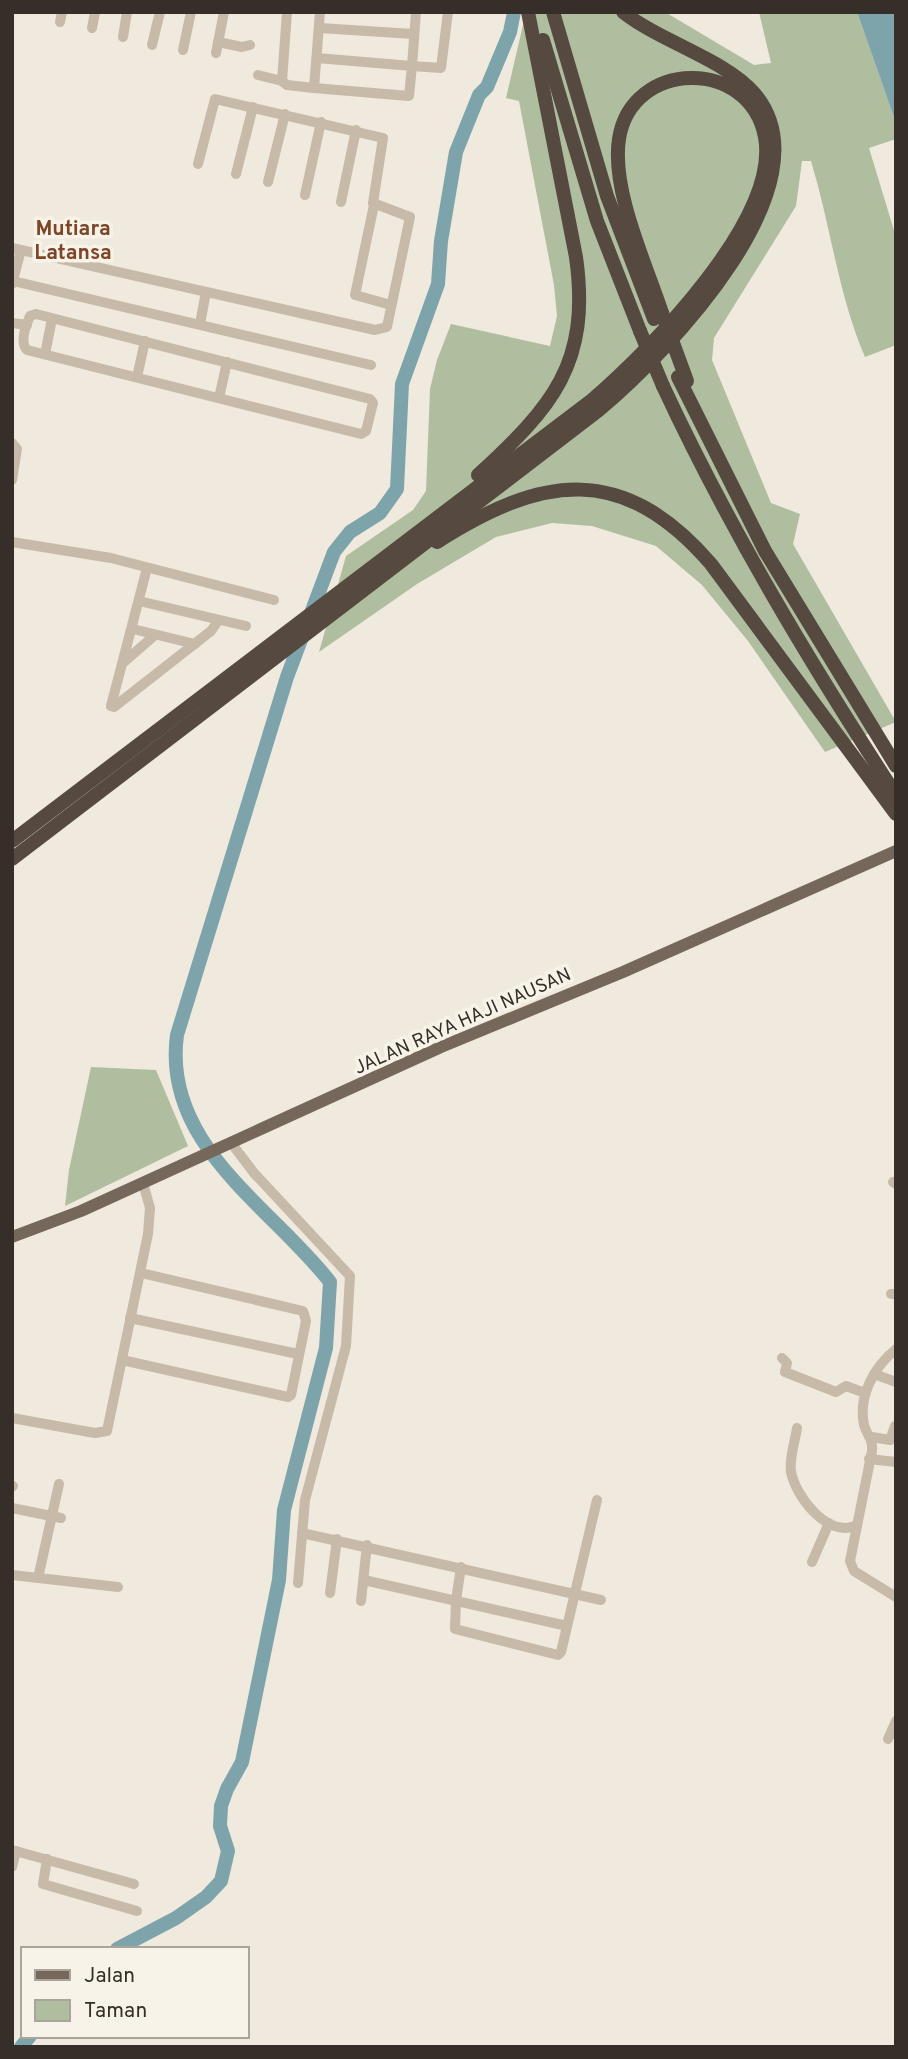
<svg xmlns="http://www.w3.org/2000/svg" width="908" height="2059" font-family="Overpass,sans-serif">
  <rect width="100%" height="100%" fill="#f0e9dd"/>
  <!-- green -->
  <g fill="#afbe9e">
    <path d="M526,12H665L754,65L771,63L759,12H857L896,123V139L869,148L896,237V345L865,357C838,294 831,227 811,161H802L796,206L714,338L712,360L771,503L800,514L793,544L896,722L825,752L748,641L702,585L656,546L592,526L552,523L496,537L417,584L319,652L346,556L413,510L426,491L430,389L437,360L451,324L550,346L557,316L554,285L519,101L506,98Z"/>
    <polygon points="91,1067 156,1070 188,1146 65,1206 69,1170"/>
  </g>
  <!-- water -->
  <polygon fill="#7ea4ab" points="857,12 896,12 896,123"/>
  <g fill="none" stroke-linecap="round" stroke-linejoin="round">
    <!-- river -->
    <g stroke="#7ea4ab" stroke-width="14">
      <path d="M117,1949L176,1918L206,1897L221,1881L228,1851L220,1826L221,1806L227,1789L242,1762L279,1580L284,1510L326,1348L330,1282C272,1207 162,1145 177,1035L287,677L334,552L350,532L380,513L397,489L402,384L438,284L441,241L456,152L479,95L487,87L510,32L514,12"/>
      <polyline points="21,2047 30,2036"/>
    </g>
    <!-- minor -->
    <g stroke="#c7baa9" stroke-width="10">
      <polyline points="287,12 282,81 287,85 314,88"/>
      <polyline points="416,12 412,66 441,68 448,12"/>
      <polyline points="60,22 62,12"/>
      <polyline points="92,28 95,12"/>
      <polyline points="320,28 413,34"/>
      <polyline points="123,37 127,12"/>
      <polyline points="218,42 242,47 250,45"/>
      <polyline points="152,45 160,12"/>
      <polyline points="183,50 191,12"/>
      <polyline points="216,53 224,12"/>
      <polyline points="317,58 412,66 409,96 314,88 320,12"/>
      <polyline points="258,75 282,81"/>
      <polyline points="236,174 253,107"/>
      <polyline points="268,182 285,114"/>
      <polyline points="305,195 321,122"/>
      <polyline points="341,202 356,130"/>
      <polyline points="374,205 355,295 391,305"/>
      <polyline points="12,248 375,330 387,327 410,217 373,203 383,138 215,99 198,164"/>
      <polyline points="13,281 371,365"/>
      <polyline points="12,284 21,250"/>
      <path d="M36,314L370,399L373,403L366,431L361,434L27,350C19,342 26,325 30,316Z"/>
      <polyline points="12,323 27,325"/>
      <polyline points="200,324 206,292"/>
      <polyline points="45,354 52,319"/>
      <polyline points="137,377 145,341"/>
      <polyline points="219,398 227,362"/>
      <polyline points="12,443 17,449 12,480"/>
      <polyline points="12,542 111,558 274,600"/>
      <polyline points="139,601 246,626"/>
      <polyline points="133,629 195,644"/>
      <polyline points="124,662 155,635"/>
      <polyline points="111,706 147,568"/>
      <polyline points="111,706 114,707 211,631 218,621"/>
      <polyline points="232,1144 254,1173 350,1276 346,1346 305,1500 298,1583"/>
      <polyline points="893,1182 896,1184"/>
      <polyline points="891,1294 896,1294"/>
      <polyline points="130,1318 298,1354"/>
      <path d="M896,1349C874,1367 858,1396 864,1425C867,1436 873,1438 872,1451L850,1561L854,1571L896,1597"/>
      <polyline points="782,1358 787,1363 785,1372 836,1392 846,1386 865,1393"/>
      <polyline points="122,1360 288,1397 291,1395 306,1321 303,1311 141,1273"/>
      <polyline points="874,1374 896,1382"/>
      <polyline points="12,1418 95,1433 107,1431 148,1234 150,1208 143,1183"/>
      <path d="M797,1428C795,1442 789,1458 791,1472C796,1497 827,1537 855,1526"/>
      <polyline points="872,1437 890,1440 895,1426"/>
      <polyline points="869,1459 896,1462"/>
      <polyline points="12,1487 13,1486"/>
      <polyline points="12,1508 61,1518"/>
      <polyline points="302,1533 601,1600"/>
      <polyline points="812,1562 829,1523"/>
      <polyline points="461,1567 456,1600 455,1629 558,1655 561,1652 597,1500"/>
      <polyline points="12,1575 118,1587"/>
      <polyline points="38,1578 59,1484"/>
      <polyline points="364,1580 567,1626"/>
      <polyline points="330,1593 337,1539"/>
      <polyline points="361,1601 367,1545"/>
      <polyline points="888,1739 896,1721"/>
      <polyline points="12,1850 134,1884"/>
      <polyline points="47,1859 43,1884 137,1911"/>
      <polyline points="12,1867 16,1851"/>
    </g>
    <!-- major -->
    <polyline stroke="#76675b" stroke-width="12" points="12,1237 81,1211 441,1047 623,972 896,851"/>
    <!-- highway -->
    <g stroke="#554940" stroke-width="14">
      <polyline points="553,12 607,196 654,319"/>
      <polyline points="543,40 597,221 640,331"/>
      <polyline points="678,377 765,551 896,766"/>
      <path d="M663,386C730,530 810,663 896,795"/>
      <path d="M478,475C552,407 591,364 576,257L528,12"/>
      <path d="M437,542C542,475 623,462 711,564L896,814"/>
      <path d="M12,841L592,400C650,350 780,219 765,137C750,57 631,59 619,139C611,190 646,264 662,313"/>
      <path d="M12,859L599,410C666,354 832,183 754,93C724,59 661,42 623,12"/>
    </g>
    <!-- highway-bridge -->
    <g stroke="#554940" stroke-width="14">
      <polyline points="662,313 687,381"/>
      <polyline points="640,331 663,386"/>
    </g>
  </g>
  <g text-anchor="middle" stroke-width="7" stroke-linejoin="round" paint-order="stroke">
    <!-- street labels -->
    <g font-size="19" fill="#352e29" stroke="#f8f3e9">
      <text transform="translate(462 1020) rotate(-24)" y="7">JALAN RAYA HAJI NAUSAN</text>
    </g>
    <!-- neighbourhood labels -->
    <g font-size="21" font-weight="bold" fill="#7e4628" stroke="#f8f3e9">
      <text x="73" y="235">Mutiara<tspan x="73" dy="24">Latansa</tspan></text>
    </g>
  </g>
  <!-- border -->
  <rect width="908" height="2059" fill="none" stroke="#352e29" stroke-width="28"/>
  <!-- legend -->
  <rect x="21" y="1947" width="228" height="91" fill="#f8f3e9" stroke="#aaa49c" stroke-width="2"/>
  <rect x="35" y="1970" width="35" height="10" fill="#76675b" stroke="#aaa49c" stroke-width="2"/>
  <text x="84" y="1982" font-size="21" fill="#352e29">Jalan</text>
  <rect x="35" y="2000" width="35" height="21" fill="#afbe9e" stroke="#aaa49c" stroke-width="2"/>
  <text x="84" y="2017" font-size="21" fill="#352e29">Taman</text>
</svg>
